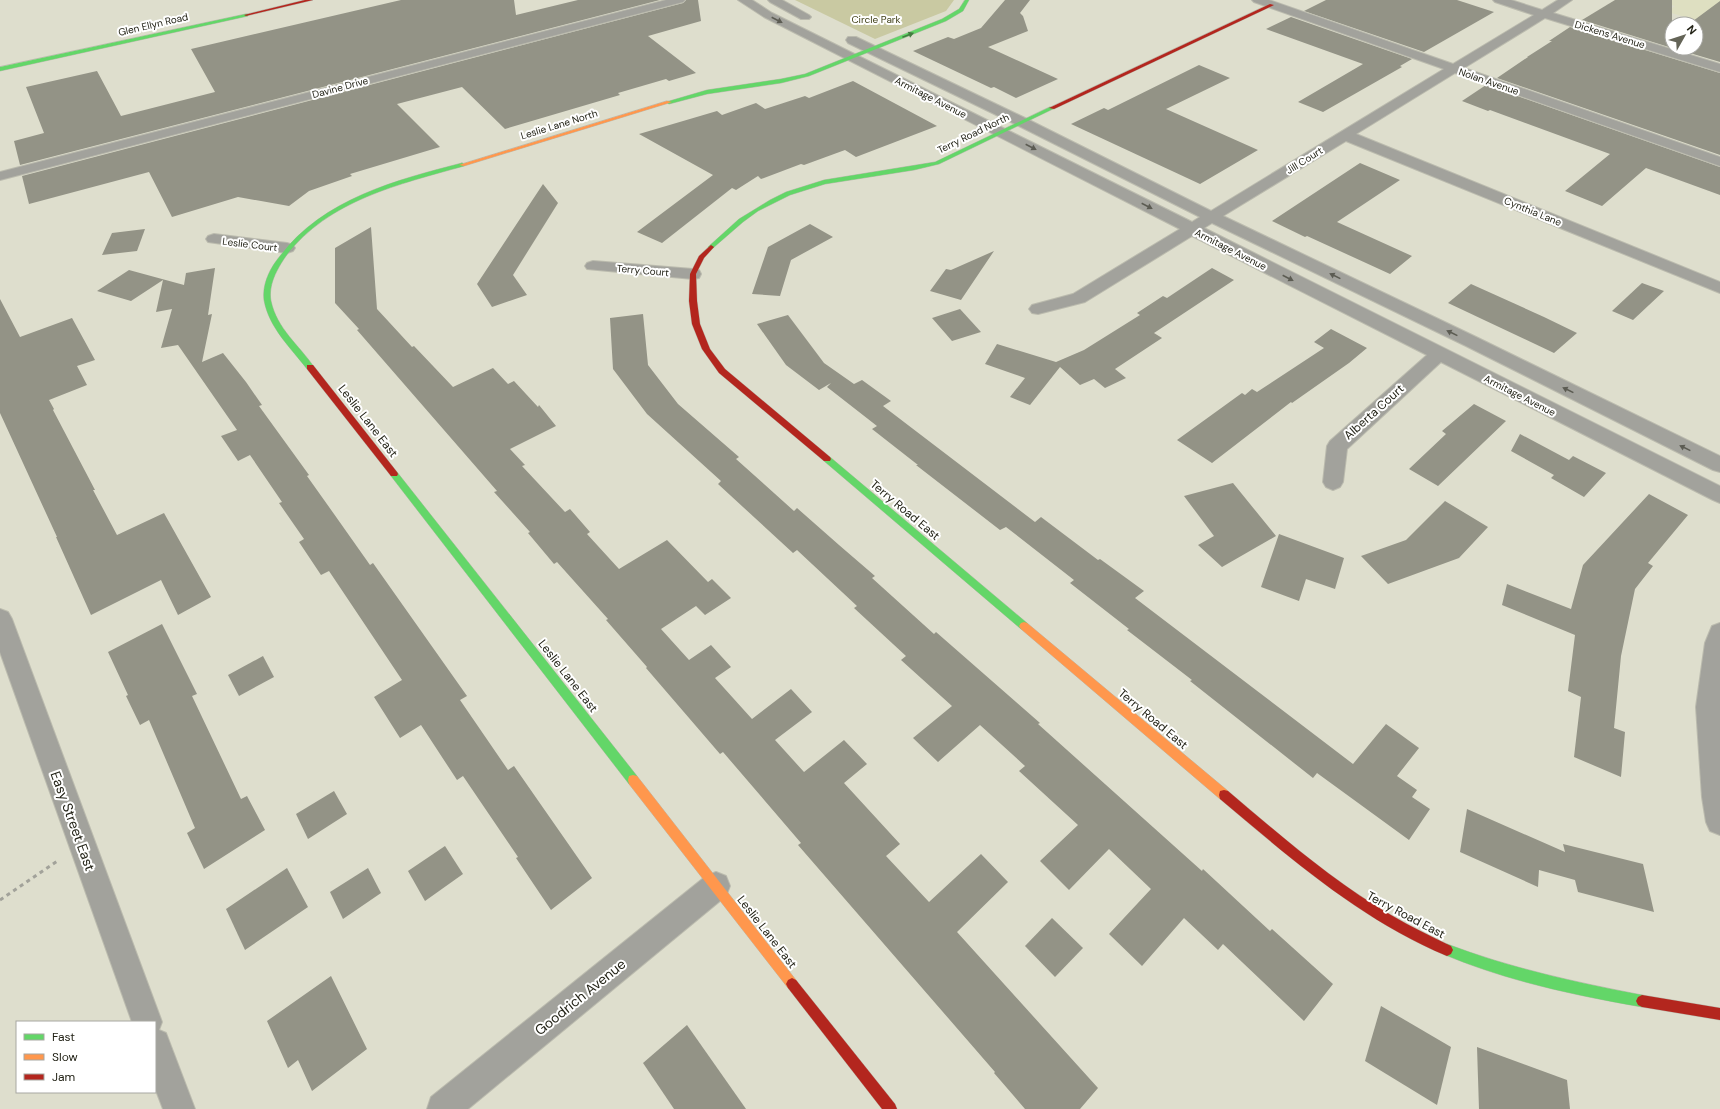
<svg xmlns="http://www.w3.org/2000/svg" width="1720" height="1109" font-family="'DM Sans',sans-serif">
  <rect width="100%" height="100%" fill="#dedecd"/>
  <!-- built -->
  <polygon fill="#dedfc1" points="1655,0 1720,0 1720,27 1668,12 1675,6"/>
  <!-- green -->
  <polygon fill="#c9c9a2" points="795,0 954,0 946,11 875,39"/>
  <!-- building -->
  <g fill="#939386">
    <polygon points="401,0 514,0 516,15 578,0 660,0 20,165 14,141 44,133 26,87 97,71 121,116 215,92 191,49"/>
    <polygon points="686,0 698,0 701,21 648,36 696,73 669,81 666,79 618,93 620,95 505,129 462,87 397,104 440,147 350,174 352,176 309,191 289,206 238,197 172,217 149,172 29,204 22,176 683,3"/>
    <polygon points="1005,0 1030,0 1020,13 1023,16 1028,31 988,47 1058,79 1016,98 994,87 991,88 913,51 948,37 954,39 981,28"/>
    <polygon points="1326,0 1457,0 1494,12 1424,52 1304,11"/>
    <polygon points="1615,0 1672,0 1672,48 1582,20"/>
    <polygon points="1720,1 1720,62 1673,48 1696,48 1696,24 1689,24"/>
    <polygon points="1291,17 1412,59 1400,66 1402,67 1323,112 1298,102 1363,64 1266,29"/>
    <polygon points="1570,27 1720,73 1720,155 1497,78 1528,57 1527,57 1552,41 1549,41"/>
    <polygon points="1199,65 1230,78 1166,109 1258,150 1200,184 1071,124 1104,108 1108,110"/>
    <polygon points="853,81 937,126 856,157 845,150 804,165 801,164 761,179 758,176 736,190 732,188 662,243 637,232 713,175 639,134 717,111 722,115 756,103 765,109 805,96 809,98"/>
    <polygon points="1486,85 1720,167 1720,195 1646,168 1602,206 1565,191 1610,154 1490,110 1488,111 1462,101"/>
    <polygon points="1360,163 1400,180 1337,222 1412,256 1390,274 1307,236 1305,237 1272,221"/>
    <polygon points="543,184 558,203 513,275 527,295 492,307 477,284"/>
    <polygon points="810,224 833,237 791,260 780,296 752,294 768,247"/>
    <polygon points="371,227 377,309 412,347 414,346 453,387 493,368 508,384 514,381 538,407 539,405 556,426 510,449 525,465 522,466 565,512 570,509 590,532 587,534 619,569 667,540 708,582 712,579 731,598 705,615 696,606 661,629 689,660 711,645 731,667 715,678 752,719 791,689 812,712 775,740 804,772 844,740 867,764 844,783 900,844 886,856 929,902 981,854 1008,882 957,932 1098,1088 1080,1109 1025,1109 994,1073 995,1072 798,845 801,843 723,752 720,754 646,668 647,667 606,620 608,619 557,562 554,564 528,533 530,532 494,492 497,491 357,330 359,329 335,303 335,248"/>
    <polygon points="145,229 137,251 102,255 112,233"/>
    <polygon points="994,251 961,300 930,291 946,269 951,270"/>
    <polygon points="215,268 208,315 212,314 202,362 223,353 246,382 262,405 259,406 309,475 307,476 334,514 370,565 373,563 467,696 460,700 508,770 514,766 592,878 551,910 516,858 518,857 463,776 457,780 421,725 400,738 374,697 402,680 329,571 321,575 299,542 304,539 279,503 282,502 250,455 238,461 221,436 237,430 178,345 161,348 172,309 156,312 163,280 131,301 97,291 129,270 184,285 186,273"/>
    <polygon points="1212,268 1234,280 1154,333 1162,338 1115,369 1126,378 1105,388 1094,379 1080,385 1060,367 1030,405 1010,397 1025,378 985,364 997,344 1056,362 1084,350 1140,315 1137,313 1163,296 1167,298"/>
    <polygon points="1642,283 1664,291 1633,320 1612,311"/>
    <polygon points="1471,284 1544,317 1577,333 1554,353 1448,303"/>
    <polygon points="0,299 20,337 72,318 95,360 77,366 87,385 49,400 54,409 53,410 95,490 93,490 117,535 164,513 211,597 178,615 161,580 91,615 56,537 57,537 0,413"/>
    <polygon points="960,309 981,332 952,341 932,318"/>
    <polygon points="643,314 648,365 678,404 739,457 736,459 794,511 797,508 839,545 875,576 872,578 934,634 936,632 1040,723 1038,724 1202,871 1203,869 1270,931 1272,929 1333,984 1304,1021 1223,944 1218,950 1184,918 1142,966 1109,934 1151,889 1109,849 1069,890 1040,861 1078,825 1019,771 1025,766 980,725 938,762 913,738 952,706 901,660 906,656 854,608 857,606 797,550 793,553 718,484 721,481 647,414 613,369 610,318"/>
    <polygon points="788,315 824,363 854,384 862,380 891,401 883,406 1035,522 1041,517 1098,560 1100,559 1144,591 1135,598 1353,764 1386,724 1419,748 1397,776 1417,790 1412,797 1430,809 1409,840 1317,773 1313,778 1190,681 1192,680 1127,630 1129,629 1070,583 1074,580 1006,527 1000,530 916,465 918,465 872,429 877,426 827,387 831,383 819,390 786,365 757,324"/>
    <polygon points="1331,329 1367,348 1349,363 1292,403 1291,402 1212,463 1177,440 1242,393 1245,395 1252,389 1257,392 1324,348 1314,342"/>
    <polygon points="1474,404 1506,421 1438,486 1409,469 1446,434 1442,431"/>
    <polygon points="1520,434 1569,460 1573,456 1606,473 1584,497 1551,478 1554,475 1511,451"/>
    <polygon points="1233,483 1276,536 1222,567 1198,545 1214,536 1184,496"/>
    <polygon points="1649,494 1688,515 1648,563 1653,566 1635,589 1621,656 1614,728 1625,732 1621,777 1574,757 1581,697 1568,691 1575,635 1502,605 1507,584 1571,609 1583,565"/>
    <polygon points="1445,501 1488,527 1459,558 1388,584 1361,556 1406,540"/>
    <polygon points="1279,534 1344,558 1335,589 1306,579 1299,601 1261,587"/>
    <polygon points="162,624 197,694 192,696 241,799 247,796 265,830 204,869 187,833 195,828 149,720 140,725 126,696 128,695 108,652"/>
    <polygon points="263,656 274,677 239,696 228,675"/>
    <polygon points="334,791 347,814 308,839 296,814"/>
    <polygon points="1467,809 1565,852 1563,844 1643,864 1654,912 1578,892 1575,880 1539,870 1538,887 1460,852"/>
    <polygon points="445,846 463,874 425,901 408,871"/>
    <polygon points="287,868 308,907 245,950 226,909"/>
    <polygon points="368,868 381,893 343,919 330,892"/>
    <polygon points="1052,918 1083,948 1055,977 1025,946"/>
    <polygon points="331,976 367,1049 312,1091 298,1060 288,1068 267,1021"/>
    <polygon points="1381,1006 1451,1047 1437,1105 1365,1061"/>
    <polygon points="687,1025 746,1109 674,1109 643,1063"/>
    <polygon points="1477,1047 1567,1080 1570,1109 1479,1109"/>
  </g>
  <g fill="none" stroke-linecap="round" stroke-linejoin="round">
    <!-- street casing -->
    <g stroke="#bbbbae" stroke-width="2">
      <g id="street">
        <polygon points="666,0 685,0 683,2 0,180 0,172"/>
        <polygon points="738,0 752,0 772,13 1192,222 1200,217 1017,125 848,43 846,40 848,37 856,37 1027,119 1211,211 1444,69 1254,2 1252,0 1269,0 1453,64 1534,15 1495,2 1493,0 1511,0 1542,10 1558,0 1572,0 1553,13 1720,64 1720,72 1545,18 1464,68 1720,157 1720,166 1455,73 1356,134 1720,282 1720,293 1346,141 1223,216 1476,337 1720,456 1720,472 1713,470 1464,345 1212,223 1204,228 1720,486 1720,503 1713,500 1441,362 1347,449 1343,482 1340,487 1333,490 1326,487 1323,482 1327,446 1330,441 1427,355 1192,236 1085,302 1038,314 1032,313 1029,309 1032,305 1073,294 1180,229 764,17"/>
        <polygon points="768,0 782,0 809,15 811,17 809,19 801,19 770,2"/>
        <polygon points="214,234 287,243 293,245 295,248 293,251 287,253 208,242 206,239 208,236"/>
        <polygon points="593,261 693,269 699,270 701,274 699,278 693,279 587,269 585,266 587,263"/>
        <polygon points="0,609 8,612 12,619 162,1022 159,1030 166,1033 195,1109 163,1109 155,1088 155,1022 132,1022 0,652"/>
        <polygon points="1720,623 1720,835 1710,831 1706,822 1702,797 1696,707 1705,643 1712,626"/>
        <polygon points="716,872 726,876 730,886 726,896 468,1109 427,1109 431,1097 706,876"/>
      </g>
    </g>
    <!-- fast casing -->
    <g stroke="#bbbbae" stroke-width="1">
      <g id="fast">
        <polygon points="965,0 969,0 963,11 946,21 809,76 781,83 707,94 669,104 666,102 707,90 781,79 805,74 942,19 959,9"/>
        <polygon points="246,14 248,14 248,16 0,71 0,67"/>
        <polygon points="1050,107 1055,108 939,164 914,170 825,184 790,195 758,211 743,222 713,248 711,249 708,247 739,219 770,200 786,192 824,180 935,162"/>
        <path d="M462,163L465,165L464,166C400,184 328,200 286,256C277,269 268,285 271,301C277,329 299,345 314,367L313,369H307C291,348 269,328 264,300C262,284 270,268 280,256C323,199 396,180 462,163Z"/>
        <polygon points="827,456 830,457 1027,623 1029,626 1027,629 1024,630 1021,629 824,461 823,459"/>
        <polygon points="394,471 397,472 637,776 638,780 637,784 633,785 629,784 391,476 390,474"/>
        <path d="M1447,944C1510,968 1575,982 1642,995L1646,997L1648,1001L1646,1005L1642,1007C1574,995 1507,981 1443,954L1441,950L1443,946Z"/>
      </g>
    </g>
    <!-- slow casing -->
    <g stroke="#bbbbae" stroke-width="1">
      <g id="slow">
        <polygon points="667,101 672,102 464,166 459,165"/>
        <polygon points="1024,622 1027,623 1228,791 1229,795 1228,799 1224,800 1220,799 1021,629 1019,626 1021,623"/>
        <polygon points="633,775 637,776 796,980 798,984 796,988 792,990 788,988 629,784 628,780 629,776"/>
      </g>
    </g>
    <!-- jam casing -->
    <g stroke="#bbbbae" stroke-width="1">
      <g id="jam">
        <polygon points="305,0 313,0 246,16 244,15"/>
        <polygon points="1270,4 1274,5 1054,109 1049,108"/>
        <polygon points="711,245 714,247 704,258 696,274 697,301 700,324 710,349 725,369 830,457 831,459 830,461 824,461 719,373 702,349 692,324 689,301 690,274 699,256"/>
        <polygon points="307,365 313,365 397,472 398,474 397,476 391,476 307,369"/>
        <path d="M1224,790L1228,791C1280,835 1332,881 1391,915C1411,927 1431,936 1451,946L1453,950L1451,954L1447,956C1361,920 1290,858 1220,799L1219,795L1220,791Z"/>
        <polygon points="792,978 796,980 895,1104 897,1109 882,1109 788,988 786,984 788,980"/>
        <polygon points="1642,995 1720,1008 1720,1020 1642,1007 1638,1005 1636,1001 1638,997"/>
      </g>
    </g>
    <!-- path -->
    <polyline stroke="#a2a29a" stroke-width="3" stroke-dasharray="4 4" stroke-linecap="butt" points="0,900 59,860"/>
    <!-- street -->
    <use href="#street" fill="#a2a29c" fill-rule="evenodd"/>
    <!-- fast -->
    <use href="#fast" fill="#63d668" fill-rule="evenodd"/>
    <!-- slow -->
    <use href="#slow" fill="#ff974d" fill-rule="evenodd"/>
    <!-- jam -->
    <use href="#jam" fill="#b3261e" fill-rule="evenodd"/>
  </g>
  <!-- one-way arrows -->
  <defs><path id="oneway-solid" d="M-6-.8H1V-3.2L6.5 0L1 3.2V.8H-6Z"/></defs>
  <g fill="#5c5c53">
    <use href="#oneway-solid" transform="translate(777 20) rotate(27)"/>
    <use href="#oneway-solid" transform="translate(1031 147) rotate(27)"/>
    <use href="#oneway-solid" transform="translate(1147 206) rotate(27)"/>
    <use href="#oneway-solid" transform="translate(1335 276) rotate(-154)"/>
    <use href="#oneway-solid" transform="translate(1288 278) rotate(27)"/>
    <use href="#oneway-solid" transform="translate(1452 333) rotate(-154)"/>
    <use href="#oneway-solid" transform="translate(1568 390) rotate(-154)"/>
    <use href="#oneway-solid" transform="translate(1685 448) rotate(-154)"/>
  </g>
  <use fill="#437c40" href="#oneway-solid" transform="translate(908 35) rotate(-21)"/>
  <g text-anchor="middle" stroke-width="4" stroke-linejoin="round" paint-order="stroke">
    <!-- far-park labels -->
    <g font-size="10" fill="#404018" stroke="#fff">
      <text x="876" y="23">Circle Park</text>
    </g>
    <!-- far-street labels -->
    <g font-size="10" fill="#232317" stroke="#fff">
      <text transform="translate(153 24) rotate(-13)" y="4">Glen Ellyn Road</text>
      <text transform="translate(1610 34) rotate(17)" y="4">Dickens Avenue</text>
      <text transform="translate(1489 81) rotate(19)" y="4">Nolan Avenue</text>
      <text transform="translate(340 87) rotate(-15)" y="4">Davine Drive</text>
      <text transform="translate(931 97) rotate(27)" y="4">Armitage Avenue</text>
      <text transform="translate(559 124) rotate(-17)" y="4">Leslie Lane North</text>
      <text transform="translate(973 133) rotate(-26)" y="4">Terry Road North</text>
      <text transform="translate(1304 160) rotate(-32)" y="4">Jill Court</text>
      <text transform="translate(1533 211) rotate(22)" y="4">Cynthia Lane</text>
      <text transform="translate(250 244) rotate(7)" y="4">Leslie Court</text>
      <text transform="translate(1231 249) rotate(27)" y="4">Armitage Avenue</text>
      <text transform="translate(643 270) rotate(5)" y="4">Terry Court</text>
      <text transform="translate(1520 395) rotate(27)" y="4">Armitage Avenue</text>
    </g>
    <!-- street labels -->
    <g font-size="12" fill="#232317" stroke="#fff">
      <text transform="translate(1374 412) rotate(-42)" y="4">Alberta Court</text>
      <text transform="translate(368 421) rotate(52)" y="4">Leslie Lane East</text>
      <text transform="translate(905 510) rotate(40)" y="4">Terry Road East</text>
      <text transform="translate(568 676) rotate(52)" y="4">Leslie Lane East</text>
      <text transform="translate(1153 719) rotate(40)" y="4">Terry Road East</text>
      <text transform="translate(1406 915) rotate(28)" y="4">Terry Road East</text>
      <text transform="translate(767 932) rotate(52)" y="4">Leslie Lane East</text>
    </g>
    <!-- near-street labels -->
    <g font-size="14" fill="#232317" stroke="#fff">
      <text transform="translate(73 821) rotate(70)" y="5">Easy Street East</text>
      <text transform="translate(580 997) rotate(-39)" y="5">Goodrich Avenue</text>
    </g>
  </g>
  <!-- legend -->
  <rect x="16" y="1021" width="140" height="72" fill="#ffffff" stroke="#a7a7a2"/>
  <rect x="24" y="1034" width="20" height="6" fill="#63d668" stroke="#a7a7a2"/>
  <text x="52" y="1041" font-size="12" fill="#232317">Fast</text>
  <rect x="24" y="1054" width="20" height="6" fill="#ff974d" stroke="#a7a7a2"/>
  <text x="52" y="1061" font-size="12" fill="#232317">Slow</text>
  <rect x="24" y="1074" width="20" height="6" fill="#b3261e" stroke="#a7a7a2"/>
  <text x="52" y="1081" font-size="12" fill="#232317">Jam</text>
  <!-- north arrow -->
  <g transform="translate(1684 36) rotate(51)"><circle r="19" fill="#ffffff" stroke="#a7a7a2"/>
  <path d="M0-3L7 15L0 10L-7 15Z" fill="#646457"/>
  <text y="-6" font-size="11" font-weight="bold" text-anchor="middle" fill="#232317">N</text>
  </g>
</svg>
